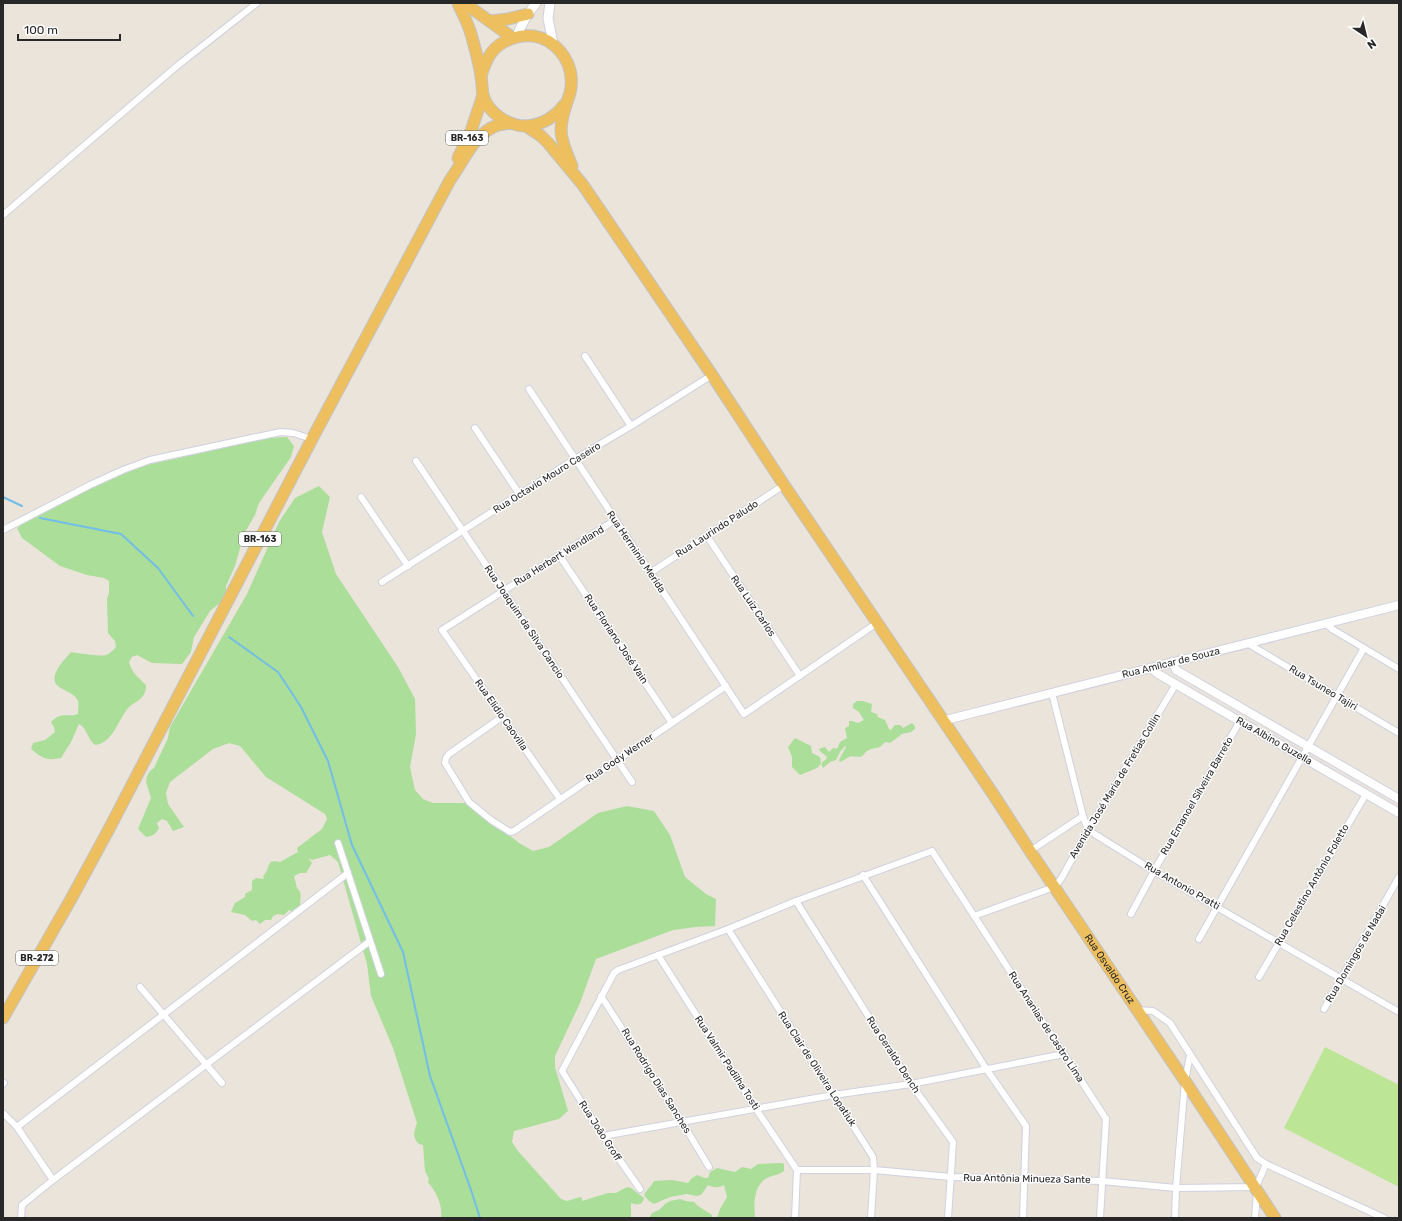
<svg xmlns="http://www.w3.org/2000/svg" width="1402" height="1221" font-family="Rubik,sans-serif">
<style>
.green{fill:#abde99}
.pitch{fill:#bce595}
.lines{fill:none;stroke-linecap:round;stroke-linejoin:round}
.stream{stroke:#72bee7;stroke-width:2}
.minor-casing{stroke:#d0d1e0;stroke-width:8}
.tertiary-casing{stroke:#d0d1e0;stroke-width:10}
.secondary-casing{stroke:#d0d1e0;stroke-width:11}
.trunk-casing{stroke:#c3c3c3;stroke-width:13}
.minor{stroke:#fff;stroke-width:6}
.tertiary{stroke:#fff;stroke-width:8}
.secondary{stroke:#fff;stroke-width:9}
.trunk{stroke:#eebf5e;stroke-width:11}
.labels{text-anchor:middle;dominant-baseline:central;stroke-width:3;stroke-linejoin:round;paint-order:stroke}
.shield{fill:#fff;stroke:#686868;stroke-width:1}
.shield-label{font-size:9px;font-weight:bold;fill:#282828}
.street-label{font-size:10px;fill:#282828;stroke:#fff}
</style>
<rect width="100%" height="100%" fill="#eae4da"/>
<g class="green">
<path d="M287,437l7,9 -3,11 -32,46 -4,12 -11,19 -9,32 -9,20v12l-16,13 -16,26 -3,15 -9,12 -30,-1 -15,-8 -5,2 -3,5c2,10 10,16 17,23 0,17 -13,15 -20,26 -9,12 -14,32 -31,34 -8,-6 -7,-16 -16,-21l-8,18 -10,16c-15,3 -19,0 -30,-9l2,-6 12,-3 10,-8 -1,-5 -3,-5c11,-11 16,-4 27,-8 0,-4 1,-9 0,-13 -4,-9 -13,-9 -20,-15 -11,-9 7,-27 13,-34 6,1 32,5 35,3 4,-1 7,-5 10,-8l-1,-6 -7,-8 -1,-34 2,-6v-12l-5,-3 -17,-3 -27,-9 -38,-28 -5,-10 8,-6 75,-40 42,-16 59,-13 40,-11 24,-4z"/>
<path d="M319,486l11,11 -8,35 14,42 62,93 17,32 1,35 -6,33 5,23 8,9 10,4h35l51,40 14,8 16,-4 49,-34 29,-7 27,5 16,24 15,42 21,17 10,5 -1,27 -19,1 -23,3 -77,29 -16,44 -25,53v11l13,44 -9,8 -45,12 -2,11 6,9 43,48 6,2 13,-4 2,1v3l26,-8h8l9,-5 3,-1 3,1 13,10c-2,8 -7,7 -13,5v15h-190c2,-13 -5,-26 -13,-36l1,-3 -4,-8 -2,-26 -4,-1c-7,-6 -5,-13 -2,-21l-24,-75 -22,-52 -4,-32 -29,-102 -8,-7 -18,5 -4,-2 4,5 -6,10h-6l-6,3 3,12c6,5 3,10 3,17l-7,7 -4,-2 -5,5 -6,-1 -5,2 -2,4h-6l-5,4 -4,-4 -4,1 -7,-6 -14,-3 4,-9 10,-6v-3l7,-4v-9l4,-3 8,1 -1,-3c8,-7 2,-18 17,-14l18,-10 -1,-4 25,-19 5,-10 -2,-5 -59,-37 -26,-31 -11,-3 -16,6 -43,33 -4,11 2,11 16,23 -11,4 -6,-10 -5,-2 -5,4 2,5c-3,6 -6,8 -13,9l-8,-8 13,-31 -5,-16 1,-6 3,-5 4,-3 14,-30 2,-11 77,-133 32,-72 16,-24z"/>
<path d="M857,701h6l9,3 -1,8 6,2 1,3 7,3 4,9 2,1 4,-5h5l3,3 9,-5 3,3v3l-4,3 -9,2 -12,9 -5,-1c-6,7 -7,5 -14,7 -12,5 -3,10 -20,7l-11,6 -1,-2 7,-13 -1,-1 -5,6 -4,8 -6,2 -7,6 -1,-2c-1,-6 4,-4 5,-9l-7,-6 -1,-2 6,-2 4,5 4,-4 4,1 3,-7 7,-4 -2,-10 4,-2v-5h3l6,2 6,-3 -5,-8 -6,-4v-4z"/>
<path d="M795,738l16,8 1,7 8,4 1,7 -4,4 -17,7 -8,-8v-10l-4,-10z"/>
<path d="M781,1163l3,1v7c-5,4 -11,4 -17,7 -14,8 -13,26 -12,40h-38l3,-9 7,-12 -3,-12c-6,3 -9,3 -16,0l-7,10 -5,1 -9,-2 -17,3 -16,7 -5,-3 -5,-6c3,-6 7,-8 10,-14l18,-1 16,3 3,-4 6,-4 8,3h3l2,-6 7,-4 18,4 7,-5 9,2 7,-5z"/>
<path d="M680,1199l6,2 8,1 4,4 14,9v3h-63l3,-5 7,-3 6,-6 5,-3z"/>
</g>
<path class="pitch" d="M1325,1047l74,38v102l-115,-59z"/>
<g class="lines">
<g class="stream">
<path d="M3,497l19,9"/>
<path d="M40,518l81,16 37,34 35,48"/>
<path d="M229,637l49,35 23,35 27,54 24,84 51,107 27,124 41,114 9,28"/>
</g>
<g class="minor-casing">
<g id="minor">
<path d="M3,215l174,-149 80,-63"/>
<path d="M585,356l46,70"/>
<path d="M529,389l215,325 133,-91"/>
<path d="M475,428l45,67"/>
<path d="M416,461l216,321"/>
<path d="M361,497l47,69"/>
<path d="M3,530l87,-45 33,-15 27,-10 102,-22 29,-6 12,1 19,6"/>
<path d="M707,536l93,140"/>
<path d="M559,555l113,168"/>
<path d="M650,573l134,-88"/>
<path d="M382,582l193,-123 56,-33 81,-51"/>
<path d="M1325,623l7,6 67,40"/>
<path d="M1247,643l152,90"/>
<path d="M1052,693l31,123 5,14 66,41 245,141"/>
<path d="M502,717l-53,37 -3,4 -1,5 24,39 22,18 19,12 4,-1 212,-145"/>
<path d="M560,799l-118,-169 173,-110"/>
<path d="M338,843l43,131"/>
<path d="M1030,851l53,-35"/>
<path d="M863,875l124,195 39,56 -3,92"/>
<path d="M796,901l115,183 42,58 -5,76"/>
<path d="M1131,914l23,-43 86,-150"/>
<path d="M974,916l80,-29 7,-8 27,-49 88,-146"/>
<path d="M728,929l145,228 1,13 -3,48"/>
<path d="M1199,939l165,-291"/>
<path d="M658,955l98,154 41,61"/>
<path d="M1259,977l107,-183"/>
<path d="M140,987l82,96"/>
<path d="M601,996l81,126 27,45"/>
<path d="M1324,1009l75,-132"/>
<path d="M1137,1010l16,1 17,12 87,135 9,6 118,54"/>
<path d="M3,1084l1,-1"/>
<path d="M3,1113l14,14 36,53"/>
<path d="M17,1127l331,-254"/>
<path d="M603,1136l230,-41 78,-11 153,-30"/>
<path d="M797,1170h77l77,7 151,4 74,7 80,-1 10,-23"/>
<path d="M640,1189l-37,-53 -41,-65 52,-98 4,-3 110,-41 68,-28 136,-50 174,268 -6,99"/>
<path d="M21,1218l1,-13 31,-25 317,-239"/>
<path d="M795,1218l2,-48"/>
<path d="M1175,1218l1,-30 9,-107 5,-26"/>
<path d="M1255,1218l2,-25"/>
</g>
</g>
<g class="tertiary-casing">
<g id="tertiary">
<path d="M1172,662l4,8 223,129"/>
<path d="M1151,668l7,6 241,139"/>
<path d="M942,721l457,-116"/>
</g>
</g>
<g class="secondary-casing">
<g id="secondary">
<path d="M550,3l-2,15 5,26"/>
<path d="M517,37c4,-14 11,-23 19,-34"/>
</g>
</g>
<g class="trunk-casing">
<g id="trunk">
<path d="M458,3c4,10 10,20 13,31 4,14 8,28 10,42 1,6 1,13 2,19 5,18 26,32 45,31 15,-2 27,-9 36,-21"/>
<path d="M467,3l7,7 39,28"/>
<path d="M491,21l17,-2 20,-5"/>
<path d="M481,76c4,-13 9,-27 23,-34 14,-7 29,-9 44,-1 18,11 27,31 22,52 -4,13 -9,24 -9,38 1,13 6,23 11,35"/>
<path id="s1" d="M526,126l15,10 8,8 34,41 129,190 72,110 209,309 37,57 155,230 90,137"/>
<path d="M458,158l13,-27 12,-36"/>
<path d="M3,1018l68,-119 38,-70 203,-390 138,-259c14,-19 24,-47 48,-55 4,-1 9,-1 13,-2"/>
</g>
</g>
<use href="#minor" class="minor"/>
<use href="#tertiary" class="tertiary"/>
<use href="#secondary" class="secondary"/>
<use href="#trunk" class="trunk"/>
</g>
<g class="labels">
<g class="shield">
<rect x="446" y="131" width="42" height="14" rx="3"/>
<rect x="239" y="532" width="42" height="14" rx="3"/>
<rect x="16" y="951" width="42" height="14" rx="3"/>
</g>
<g class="shield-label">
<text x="467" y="138">BR-163</text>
<text x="260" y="539">BR-163</text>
<text x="37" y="958">BR-272</text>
</g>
<g class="street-label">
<text transform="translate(547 478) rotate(-32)">Rua Octavio Mouro Caseiro</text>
<text transform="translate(717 529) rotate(-33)">Rua Laurindo Paludo</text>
<text transform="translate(636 552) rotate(56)">Rua Herminio Merida</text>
<text transform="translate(559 556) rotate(-32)">Rua Herbert Wendland</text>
<text transform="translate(753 606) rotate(56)">Rua Luiz Carlos</text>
<text transform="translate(524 622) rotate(56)">Rua Joaquim da Silva Cancio</text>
<text transform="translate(616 639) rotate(56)">Rua Floriano José Vain</text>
<text transform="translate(1171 663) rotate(-14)">Rua Amílcar de Souza</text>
<text transform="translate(1323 688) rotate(31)">Rua Tsuneo Tajiri</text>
<text transform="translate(501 715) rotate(55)">Rua Elidio Caovilla</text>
<text transform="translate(1274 741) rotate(30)">Rua Albino Guzella</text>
<text transform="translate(620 758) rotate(-34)">Rua Gody Werner</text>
<text transform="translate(1115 786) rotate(-59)">Avenida José Maria de Fretias Collin</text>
<text transform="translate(1197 796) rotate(-60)">Rua Emanoel Silveira Barreto</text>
<text transform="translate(1312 885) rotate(-60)">Rua Celestino Antônio Foletto</text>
<text transform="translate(1182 886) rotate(30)">Rua Antonio Pratti</text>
<text transform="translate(1356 954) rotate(-60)">Rua Domingos de Nadai</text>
<text stroke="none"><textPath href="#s1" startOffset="1027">Rua Osvaldo Cruz</textPath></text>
<text transform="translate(1046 1027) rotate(57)">Rua Ananias de Castro Lima</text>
<text transform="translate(893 1055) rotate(57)">Rua Geraldo Dench</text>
<text transform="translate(727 1063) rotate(57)">Rua Valmir Padilha Tosti</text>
<text transform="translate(817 1069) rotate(57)">Rua Clair de Oliveira Lopatiuk</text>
<text transform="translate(656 1081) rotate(58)">Rua Rodrigo Dias Sanches</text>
<text transform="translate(600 1131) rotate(57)">Rua João Groff</text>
<text transform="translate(1027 1179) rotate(1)">Rua Antônia Minueza Sante</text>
</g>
</g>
<rect width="1402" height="1221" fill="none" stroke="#282828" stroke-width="8"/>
<g transform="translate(1366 36) rotate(145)" stroke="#ffffff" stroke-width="3" paint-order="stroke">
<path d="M0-3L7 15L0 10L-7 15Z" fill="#282828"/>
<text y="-6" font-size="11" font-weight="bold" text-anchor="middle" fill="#282828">N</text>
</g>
<path d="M18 34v6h102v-6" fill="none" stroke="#282828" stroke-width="2"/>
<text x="24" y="34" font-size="12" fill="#282828" stroke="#ffffff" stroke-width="3" paint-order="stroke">100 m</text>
</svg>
